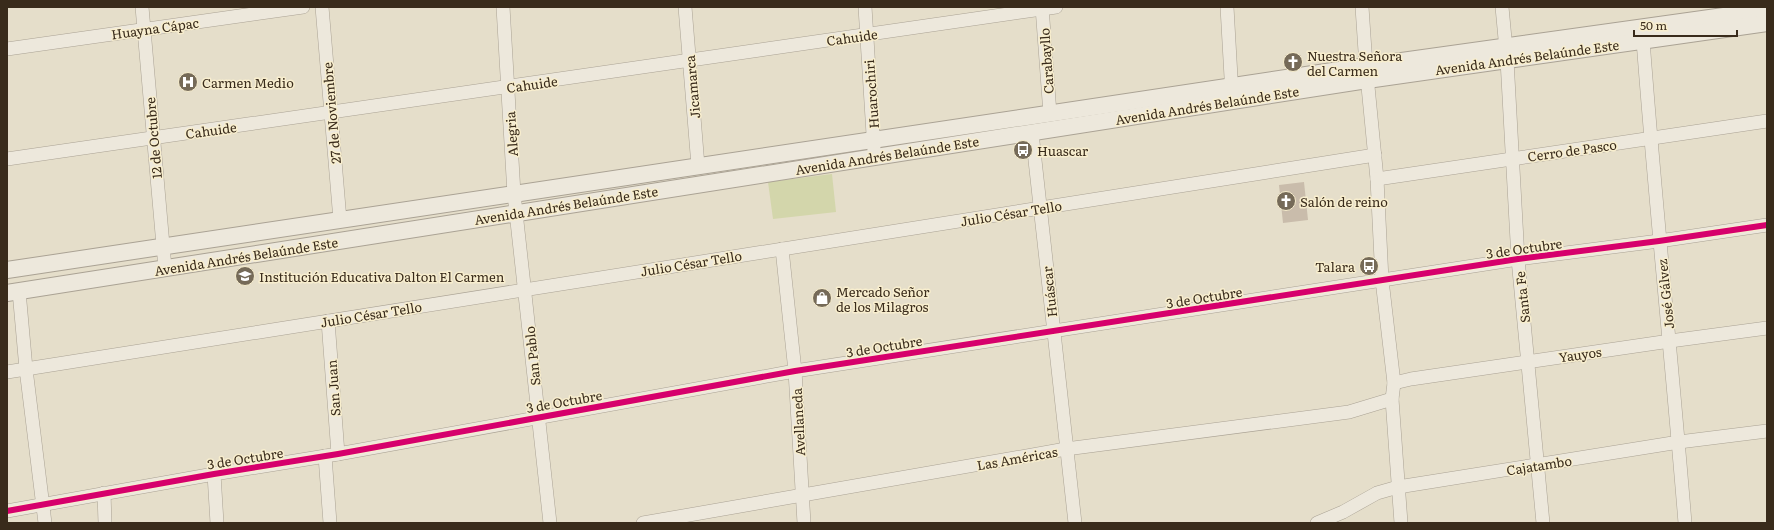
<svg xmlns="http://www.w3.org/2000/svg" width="1774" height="530" font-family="Literata,serif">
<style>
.green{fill:#d3d6ab}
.building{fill:#c9bcab}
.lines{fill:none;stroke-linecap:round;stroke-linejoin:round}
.minor-casing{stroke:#aaa294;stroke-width:14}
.tertiary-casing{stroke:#aaa294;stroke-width:18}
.minor{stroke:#ede8dc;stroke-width:13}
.tertiary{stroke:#ede8dc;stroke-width:16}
.cycleway-casing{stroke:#f8eece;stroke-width:8}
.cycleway{stroke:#d6006c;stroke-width:6}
.labels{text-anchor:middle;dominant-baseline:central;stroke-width:3;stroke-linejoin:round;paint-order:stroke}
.street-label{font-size:13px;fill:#392b1b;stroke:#f8eece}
.poi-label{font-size:13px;fill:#392b1b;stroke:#f8eece;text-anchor:start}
</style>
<rect width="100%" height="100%" fill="#e5deca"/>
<path class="green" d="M832,174l4,38 -63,7 -5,-37z"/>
<path class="building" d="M1304,182l4,38 -25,3 -4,-38z"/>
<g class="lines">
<g class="minor-casing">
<g id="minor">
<path d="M142,7l23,261"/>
<path d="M322,7l18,213"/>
<path d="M503,7l11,187 36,329"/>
<path d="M685,7l13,159"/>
<path d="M865,7l9,143"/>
<path d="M1042,7l8,107"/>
<path d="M1227,7l5,88"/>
<path d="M1362,7l4,59 11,113 5,101 12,103 -2,16 9,124"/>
<path d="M1502,7l5,53 11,199 25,264"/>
<path d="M1643,40c12,161 29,322 42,483"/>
<path d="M7,49l296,-42"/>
<path d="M1032,133l43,390"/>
<path d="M7,159l1049,-152"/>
<path d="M1377,179l390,-58"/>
<path d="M782,249l13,122 9,152"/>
<path d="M19,291l7,78 19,154"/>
<path d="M328,321l10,133"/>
<path d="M7,372l1368,-217"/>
<path d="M1394,383l17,-4 259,-38 97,-13"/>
<path d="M325,456l5,67"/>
<path d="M214,474l3,49"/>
<path d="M104,493l1,30"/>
<path d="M7,511l207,-37 124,-20 457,-83 723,-112 141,-18 108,-16"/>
<path d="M643,523l423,-74 283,-37 43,-13"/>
<path d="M1317,523l26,-11 34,-19 21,-6 281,-45 88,-11"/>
</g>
</g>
<g class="tertiary-casing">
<g id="tertiary">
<path d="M7,270l1359,-204 401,-56"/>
<path d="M7,293l1360,-213 400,-57"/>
</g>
</g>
<use href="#minor" class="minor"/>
<use href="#tertiary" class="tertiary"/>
<g class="cycleway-casing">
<path id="cycleway" d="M7,511l207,-37 124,-20 457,-83 723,-112 141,-18 108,-16"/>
</g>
<use href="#cycleway" class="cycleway"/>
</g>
<defs>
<g id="church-disc" transform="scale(1)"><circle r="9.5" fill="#756a58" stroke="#f8eece"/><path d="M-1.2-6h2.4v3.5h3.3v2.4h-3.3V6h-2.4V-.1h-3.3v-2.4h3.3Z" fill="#fff"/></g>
<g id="hospital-disc" transform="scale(1)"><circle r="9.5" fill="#756a58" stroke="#f8eece"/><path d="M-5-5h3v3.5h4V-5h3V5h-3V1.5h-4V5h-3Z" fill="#fff"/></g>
<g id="bus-disc" transform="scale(1)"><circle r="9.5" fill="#756a58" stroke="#f8eece"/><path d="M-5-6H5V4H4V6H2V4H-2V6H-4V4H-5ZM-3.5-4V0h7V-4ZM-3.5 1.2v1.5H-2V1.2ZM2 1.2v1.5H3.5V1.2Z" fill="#fff"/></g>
<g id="school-disc" transform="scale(1)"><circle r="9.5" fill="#756a58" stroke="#f8eece"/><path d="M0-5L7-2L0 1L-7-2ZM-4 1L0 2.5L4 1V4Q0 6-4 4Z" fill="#fff"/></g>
<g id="shop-disc" transform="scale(1)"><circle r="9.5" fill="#756a58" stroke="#f8eece"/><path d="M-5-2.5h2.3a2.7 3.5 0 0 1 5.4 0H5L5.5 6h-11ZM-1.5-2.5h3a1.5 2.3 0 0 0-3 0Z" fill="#fff"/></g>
</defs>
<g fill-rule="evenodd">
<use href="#church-disc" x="1293" y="62"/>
<use href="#hospital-disc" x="188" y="82"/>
<use href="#bus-disc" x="1023" y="150"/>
<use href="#church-disc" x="1286" y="201"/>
<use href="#bus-disc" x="1369" y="266"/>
<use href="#school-disc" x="245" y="276"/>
<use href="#shop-disc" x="822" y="298"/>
</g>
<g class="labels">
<g class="street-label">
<text transform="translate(155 28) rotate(-8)">Huayna Cápac</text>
<text transform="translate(852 37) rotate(-8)">Cahuide</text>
<text transform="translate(1527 57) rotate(-8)">Avenida Andrés Belaúnde Este</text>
<text transform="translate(1046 61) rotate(-94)">Carabayllo</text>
<text transform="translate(532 84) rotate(-8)">Cahuide</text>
<text transform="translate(692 87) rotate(-95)">Jicamarca</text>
<text transform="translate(871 94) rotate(-94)">Huarochiri</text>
<text transform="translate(1207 105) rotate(-9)">Avenida Andrés Belaúnde Este</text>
<text transform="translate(331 113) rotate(-95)">27 de Noviembre</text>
<text transform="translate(211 130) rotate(-8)">Cahuide</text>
<text transform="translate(511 134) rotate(-94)">Alegria</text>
<text transform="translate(153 138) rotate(-95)">12 de Octubre</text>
<text transform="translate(1572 150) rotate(-8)">Cerro de Pasco</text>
<text transform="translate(887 155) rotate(-9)">Avenida Andrés Belaúnde Este</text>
<text transform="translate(566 205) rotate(-9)">Avenida Andrés Belaúnde Este</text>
<text transform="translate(1011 213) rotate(-9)">Julio César Tello</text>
<text transform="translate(1524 248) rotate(-8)">3 de Octubre</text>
<text transform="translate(246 256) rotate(-9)">Avenida Andrés Belaúnde Este</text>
<text transform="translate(691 263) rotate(-9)">Julio César Tello</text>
<text transform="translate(1049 292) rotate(-96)">Huáscar</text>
<text transform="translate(1665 294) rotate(-96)">José Gálvez</text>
<text transform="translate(1204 297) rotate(-9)">3 de Octubre</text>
<text transform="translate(1522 297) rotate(-96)">Santa Fe</text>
<text transform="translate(371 314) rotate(-9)">Julio César Tello</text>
<text transform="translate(884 346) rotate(-9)">3 de Octubre</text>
<text transform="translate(1580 354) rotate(-8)">Yauyos</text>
<text transform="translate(532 356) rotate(-96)">San Pablo</text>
<text transform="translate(333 388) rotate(-94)">San Juan</text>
<text transform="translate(564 401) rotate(-10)">3 de Octubre</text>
<text transform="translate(798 422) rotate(-93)">Avellaneda</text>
<text transform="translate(245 458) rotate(-9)">3 de Octubre</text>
<text transform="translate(1017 458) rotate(-10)">Las Américas</text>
<text transform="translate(1539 465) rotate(-9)">Cajatambo</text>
</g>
<g class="poi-label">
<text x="1307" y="55">Nuestra Señora<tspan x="1307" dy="15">del Carmen</tspan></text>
<text x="202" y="82">Carmen Medio</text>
<text x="1037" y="150">Huascar</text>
<text x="1300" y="201">Salón de reino</text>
<text x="1355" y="266" text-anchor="end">Talara</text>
<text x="259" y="276">Institución Educativa Dalton El Carmen</text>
<text x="836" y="291">Mercado Señor<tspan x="836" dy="15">de los Milagros</tspan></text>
</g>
</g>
<rect width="1774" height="530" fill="none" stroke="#392b1b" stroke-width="16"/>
<path d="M1634 30v6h103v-6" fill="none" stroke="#392b1b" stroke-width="2"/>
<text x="1640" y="30" font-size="12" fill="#392b1b" stroke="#f8eece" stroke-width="3" paint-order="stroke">50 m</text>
</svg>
